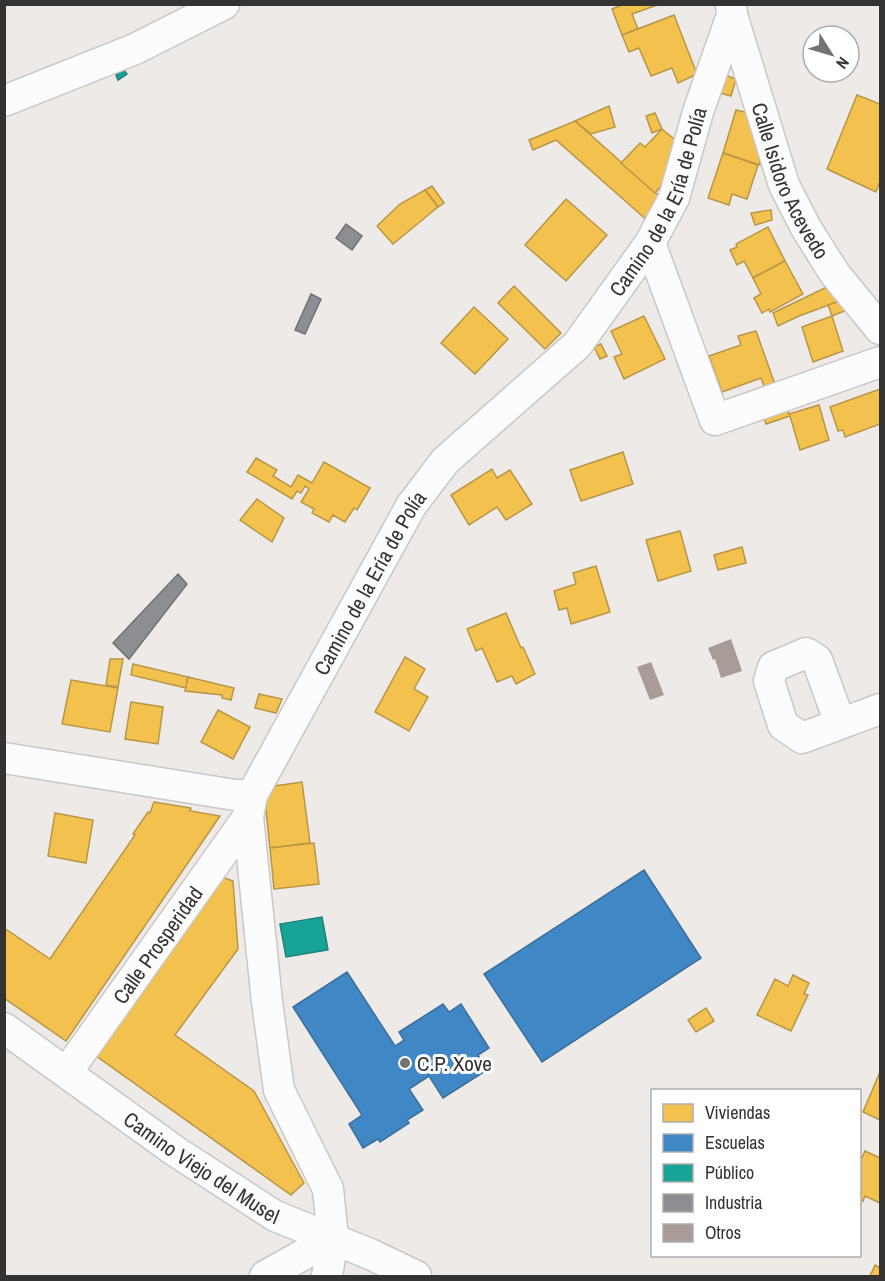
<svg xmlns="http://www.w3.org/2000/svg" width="885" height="1281" font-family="'Archivo Narrow',sans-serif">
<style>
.homes{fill:#f2c14e;stroke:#b99646;stroke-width:1.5}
.schools{fill:#3f88c5;stroke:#3c6e99;stroke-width:1.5}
.public{fill:#17a398;stroke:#208179;stroke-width:1.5}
.industry{fill:#8d8d92;stroke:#737275;stroke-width:1.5}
.building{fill:#a99c98}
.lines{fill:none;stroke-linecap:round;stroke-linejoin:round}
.minor-casing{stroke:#cac8c6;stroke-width:33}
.minor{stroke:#fcfcfc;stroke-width:30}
.poi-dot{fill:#757372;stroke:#fff;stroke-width:2}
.labels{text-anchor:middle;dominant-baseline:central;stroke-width:6;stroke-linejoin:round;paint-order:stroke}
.street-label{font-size:21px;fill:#353332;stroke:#fff}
.poi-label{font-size:21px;fill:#353332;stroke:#fff;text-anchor:start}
</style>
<rect width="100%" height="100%" fill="#edeae8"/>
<g class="homes">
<path d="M624,4h36l-28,10 6,15 -16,6 -10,-26z"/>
<path d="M674,15l23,59 -19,9 -6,-15 -21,8 -12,-28 -10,4 -7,-17z"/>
<path d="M725,75l11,4 -5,17 -11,-3z"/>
<path d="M857,95l23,9v77l-4,11 -49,-23z"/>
<path d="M609,106l6,21 -24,7 -16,-13z"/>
<path d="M736,110l13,3 9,31 2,21 -37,-12z"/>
<path d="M655,113l7,16 -10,4 -6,-17z"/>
<path d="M575,121l90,80 -16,21 -93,-82 -23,10 -4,-10z"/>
<path d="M662,129l23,19 -12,25 -18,20 -34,-30 19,-20 5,4z"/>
<path d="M723,153l35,12 -11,34 -15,-5 -3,11 -21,-7z"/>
<path d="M432,186l12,17 -6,4 -13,-17z"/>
<path d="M425,190l13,17 -45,37 -16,-18 23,-22z"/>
<path d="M566,199l41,36 -41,46 -41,-36z"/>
<path d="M771,210l1,10 -17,5 -4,-12z"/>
<path d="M768,227l17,34 -32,17 -9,-17 -7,4 -7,-15 7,-3 -1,-3z"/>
<path d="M785,261l18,33 -33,18 -1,-3 -7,4 -8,-15 7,-4 -8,-16z"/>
<path d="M514,286l47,47 -16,16 -47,-46z"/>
<path d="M829,286l11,15 -41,15 -21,10 -5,-13z"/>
<path d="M840,301l7,9 -15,6 -4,-11z"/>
<path d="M474,307l34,32 -33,35 -34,-31z"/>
<path d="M644,316l21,43 -41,20 -10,-22 8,-3 -11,-23z"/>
<path d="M832,316l11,35 -30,11 -11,-35z"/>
<path d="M756,331l21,59 -10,4 -6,-16 -39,14 -13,-36 32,-11 -3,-9z"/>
<path d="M601,344l6,12 -7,3 -6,-12z"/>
<path d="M880,389v35l-35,13 -2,-7 -5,1 -8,-24z"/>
<path d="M785,401l4,13 30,-9 10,35 -29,10 -10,-34 -24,8 -5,-15z"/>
<path d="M623,452l10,32 -52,17 -11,-31z"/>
<path d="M256,458l21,12 -4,6 18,11 7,-12 14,8 12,-21 46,26 -13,22 -3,-2 -9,14 -12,-7 -4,7 -17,-9 2,-4 -13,-7 8,-13 -4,-3 -4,7 -4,-2 -5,8 -45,-27z"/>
<path d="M492,469l5,9 13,-8 22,34 -26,16 -9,-13 -28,18 -18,-30z"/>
<path d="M257,499l27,19 -12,24 -32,-22z"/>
<path d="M680,531l11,40 -33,10 -12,-41z"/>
<path d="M742,547l4,16 -28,7 -4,-15z"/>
<path d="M596,566l14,46 -39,12 -4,-16 -8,2 -5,-19 22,-7 -3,-11z"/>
<path d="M506,613l15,35 2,-1 12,27 -19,10 -4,-8 -15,6 -15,-34 -6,3 -9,-22z"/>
<path d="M405,657l20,12 -11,20 14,8 -19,34 -34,-19z"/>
<path d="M110,659h13l-5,28 -12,-2z"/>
<path d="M133,664l55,13 -2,11 -55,-13z"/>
<path d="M188,677l46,11 -3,12 -9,-2v-3l-37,-4z"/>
<path d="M71,680l47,8 -8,44 -48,-8z"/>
<path d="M259,694l23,5 -6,14 -21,-5z"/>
<path d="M131,702l32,5 -5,37 -33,-5z"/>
<path d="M218,710l32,17 -17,32 -32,-17z"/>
<path d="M302,782l8,61 -40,5 -5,-47 9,-15z"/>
<path d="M154,802l37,6 -1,3 30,5 -154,225 -62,-43v-70l46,31 85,-124 -2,-1 15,-22 2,1z"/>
<path d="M55,813l38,7 -7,43 -38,-7z"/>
<path d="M314,843l5,41 -45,5 -4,-41z"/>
<path d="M219,876l14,5 5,68 -63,86 79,56 50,92 -13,12 -199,-142z"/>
<path d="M793,975l16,8 -5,11 4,1 -17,36 -34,-16 18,-36 13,7z"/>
<path d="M706,1008l8,13 -18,11 -8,-12z"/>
<path d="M880,1072v48l-17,-8z"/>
<path d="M865,1151l15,7v45l-15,-7 -2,5 -3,-2v-37z"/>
<path d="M875,1265l5,3v8h-10z"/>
</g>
<g class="schools">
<path d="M644,870l57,88 -159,104 -58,-88z"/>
<path d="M347,972l48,74 9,-6 -5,-8 44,-28 6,8 12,-8 28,44 -11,7 9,15 -44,28 -14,-22 -20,13 14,21 -16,10 2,3 -29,19 -2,-3 -15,9 -14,-24 13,-9 -69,-108z"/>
</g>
<g class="public">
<path d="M123,69l4,5 -9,6 -2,-5z"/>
<path d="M322,917l6,33 -42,7 -6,-33z"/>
</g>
<g class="industry">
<path d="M346,224l16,12 -10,14 -16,-12z"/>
<path d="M311,294l10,5 -16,35 -10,-4z"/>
<path d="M178,574l9,10 -58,75 -16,-16z"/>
</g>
<g class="building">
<path d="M731,639l11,32 -21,7 -6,-19 -2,1 -5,-12z"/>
<path d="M651,662l13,33 -14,5 -13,-33z"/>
</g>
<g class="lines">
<g class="minor-casing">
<g id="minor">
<path id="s1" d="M732,15l52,170 22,43 29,46 45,55"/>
<path d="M4,101l131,-52 89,-45"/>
<path d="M650,243l65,177 165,-58"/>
<path d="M840,723l-23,-63 -11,-7 -33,14 -4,14 14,44 19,13 78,-29"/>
<path d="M4,758l231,37h17"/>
<path id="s2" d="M4,1028l171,123 100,65 95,38 46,22"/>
<path id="s3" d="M67,1072l181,-255"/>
<path d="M265,1276l68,-38"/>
<path id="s4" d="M327,1276l6,-38 -5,-49 -49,-99 -12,-88 -19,-185 4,-22 159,-289 34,-45 132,-116 73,-102 24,-45 24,-86 34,-97 -1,-11"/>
</g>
</g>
<use href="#minor" class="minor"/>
</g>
<circle class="poi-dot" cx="405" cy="1063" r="6"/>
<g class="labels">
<g class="street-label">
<text stroke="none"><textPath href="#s1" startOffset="176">Calle Isidoro Acevedo</textPath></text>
<text stroke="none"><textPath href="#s4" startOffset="1224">Camino de la Ería de Polía</textPath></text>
<text stroke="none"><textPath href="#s4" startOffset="738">Camino de la Ería de Polía</textPath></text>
<text stroke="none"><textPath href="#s3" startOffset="156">Calle Prosperidad</textPath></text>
<text stroke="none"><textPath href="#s2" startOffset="242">Camino Viejo del Musel</textPath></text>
</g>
<g class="poi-label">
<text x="417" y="1063">C.P. Xove</text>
</g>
</g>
<rect width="885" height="1281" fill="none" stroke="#353332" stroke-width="12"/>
<rect x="651" y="1089" width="210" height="168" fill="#ffffff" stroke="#aeadad" stroke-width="1.5"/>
<rect x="663" y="1104" width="30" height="18" fill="#f2c14e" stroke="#aeadad" stroke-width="1.5"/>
<text x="705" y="1119" font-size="18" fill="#353332">Viviendas</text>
<rect x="663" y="1134" width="30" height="18" fill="#3f88c5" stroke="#aeadad" stroke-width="1.5"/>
<text x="705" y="1149" font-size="18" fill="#353332">Escuelas</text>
<rect x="663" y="1164" width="30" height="18" fill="#17a398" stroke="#aeadad" stroke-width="1.5"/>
<text x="705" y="1179" font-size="18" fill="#353332">Público</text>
<rect x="663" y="1194" width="30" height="18" fill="#8d8d92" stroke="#aeadad" stroke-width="1.5"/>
<text x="705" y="1209" font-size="18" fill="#353332">Industria</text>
<rect x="663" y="1224" width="30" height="18" fill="#a99c98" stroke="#aeadad" stroke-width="1.5"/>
<text x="705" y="1239" font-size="18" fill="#353332">Otros</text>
<g transform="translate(831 54) rotate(127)"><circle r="28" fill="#ffffff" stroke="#aeadad" stroke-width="1.5"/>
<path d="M0-4.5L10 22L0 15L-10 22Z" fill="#757372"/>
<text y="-9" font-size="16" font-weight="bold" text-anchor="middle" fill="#353332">N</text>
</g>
</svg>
